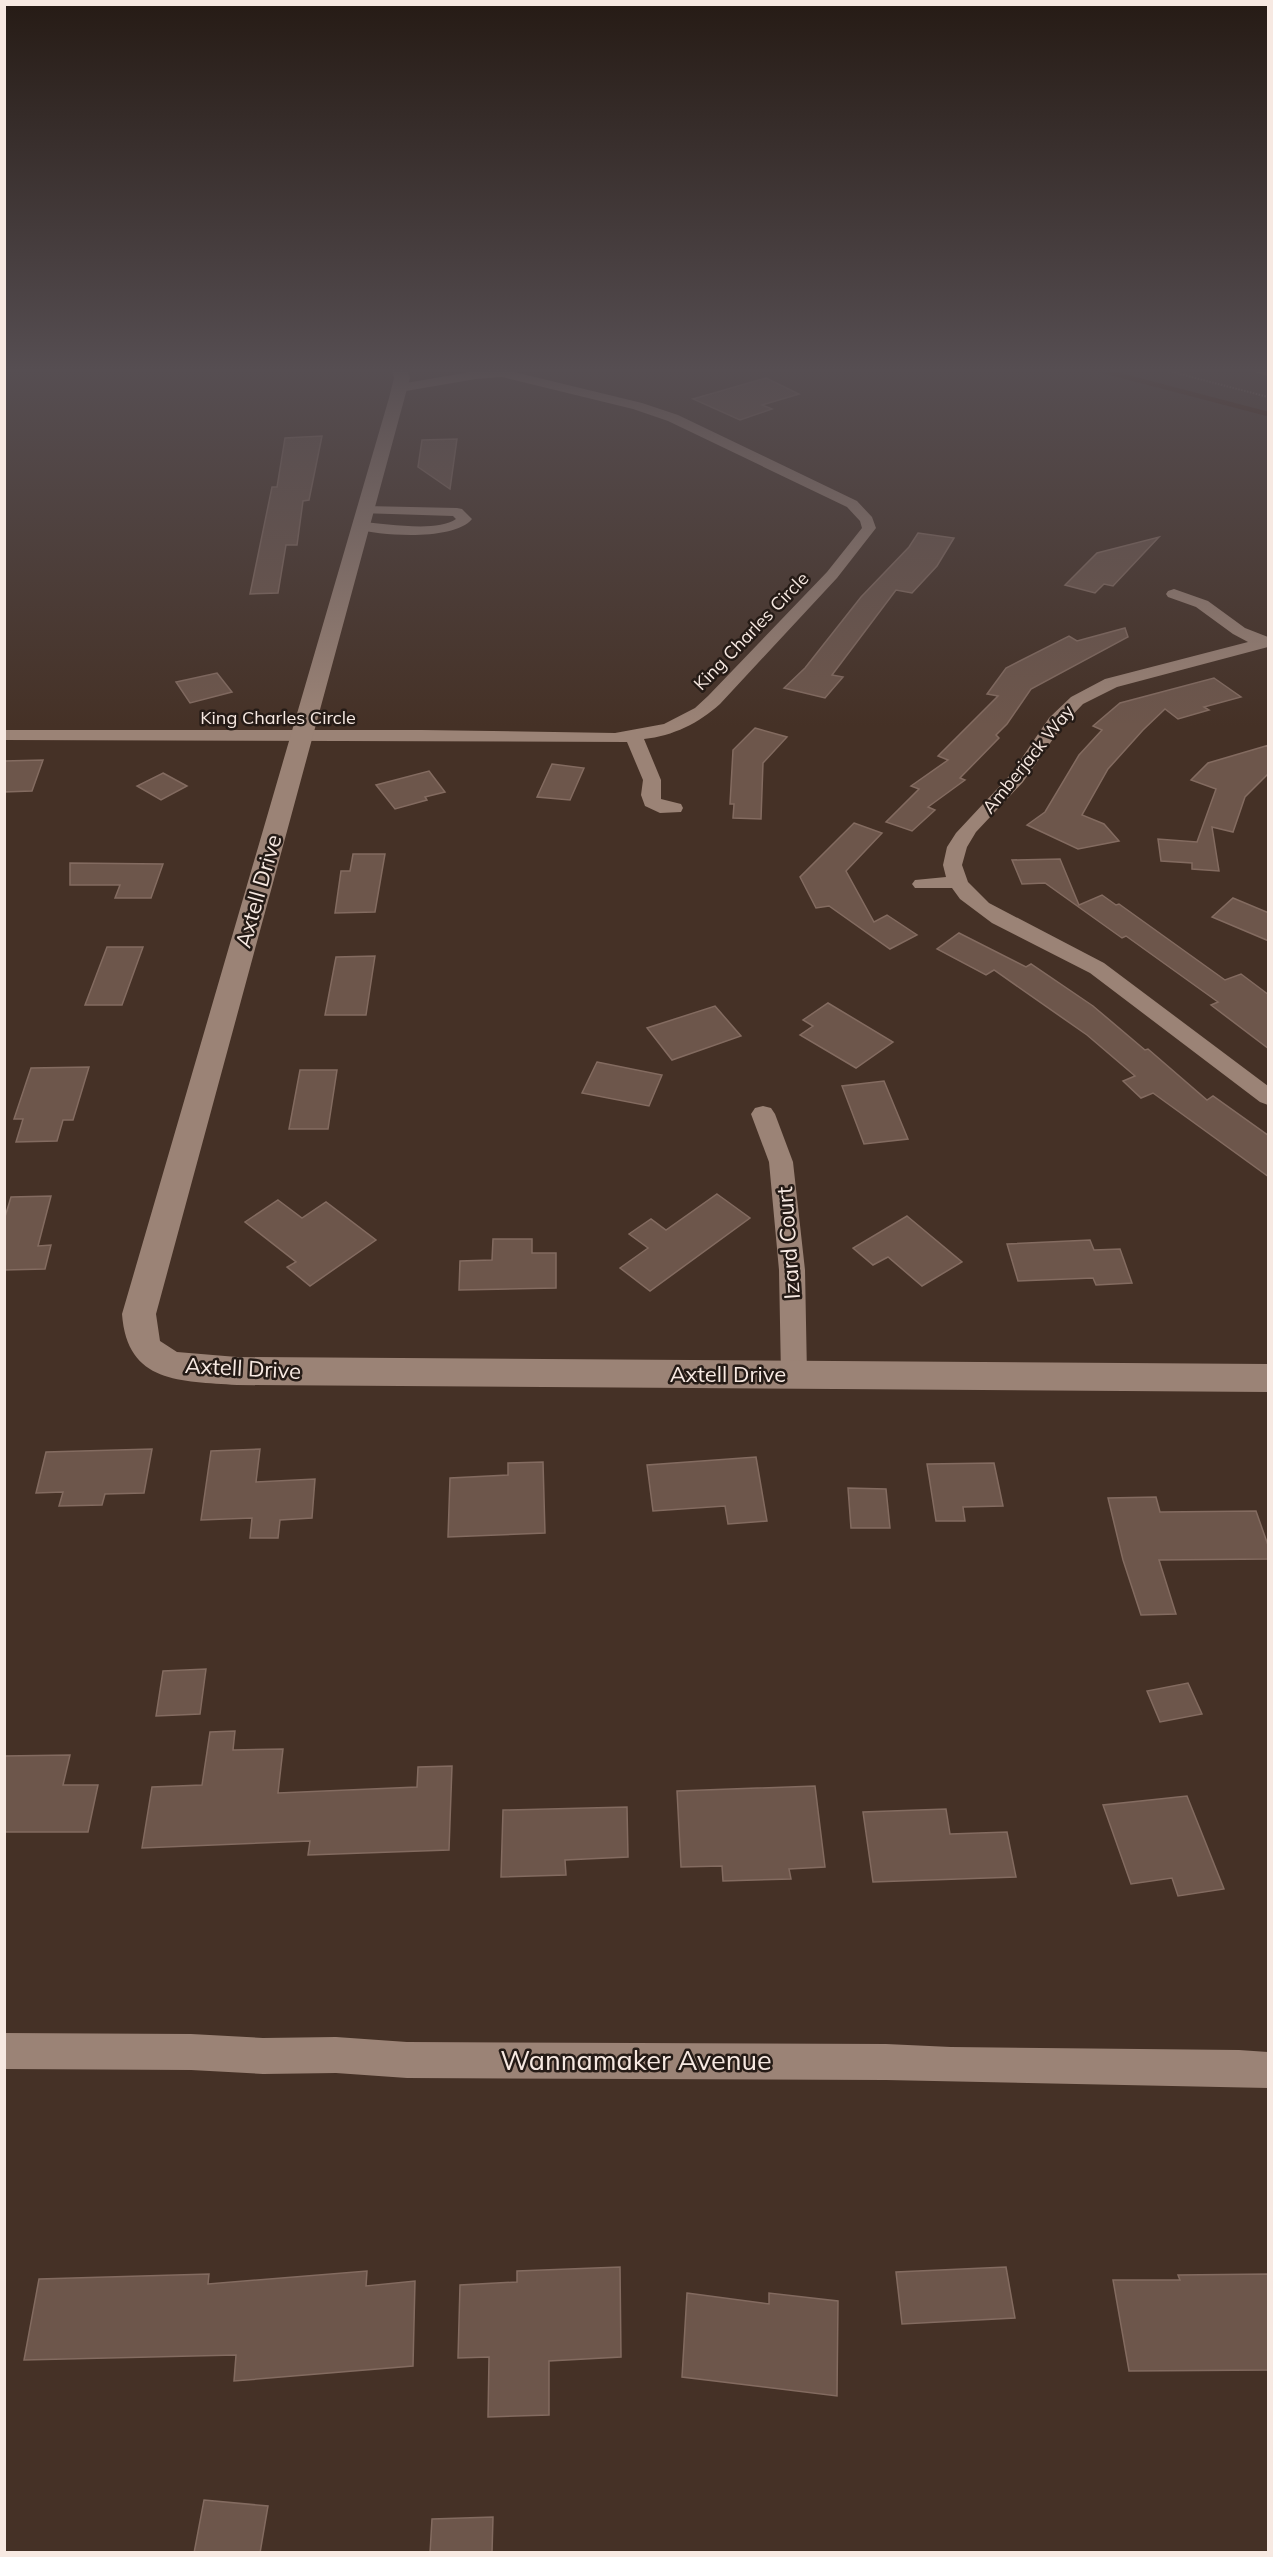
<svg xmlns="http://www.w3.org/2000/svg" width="1273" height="2557" font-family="Mulish,sans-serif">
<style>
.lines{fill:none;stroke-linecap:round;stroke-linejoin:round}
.stream{stroke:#3b1400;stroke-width:4.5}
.building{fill:#6d564b;stroke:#836b60;stroke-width:1.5}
.path{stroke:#837168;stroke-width:2;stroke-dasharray:1.5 1.5;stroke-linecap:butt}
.street{fill:#9b8376;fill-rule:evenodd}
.secondary{fill:#9b8376;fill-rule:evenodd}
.primary{fill:#ca7948;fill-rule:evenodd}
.labels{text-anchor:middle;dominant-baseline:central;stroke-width:5;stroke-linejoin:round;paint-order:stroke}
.far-street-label{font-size:18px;fill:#f7e9e2;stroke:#251b16}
.street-label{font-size:22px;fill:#f7e9e2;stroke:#251b16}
.near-street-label{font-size:27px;fill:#f7e9e2;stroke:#251b16}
</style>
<rect width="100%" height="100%" fill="#453126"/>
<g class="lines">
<path class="stream" d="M1092,368l176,46"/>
</g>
<g class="building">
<path d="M766,378l33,16 -37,11 10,4 -32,11 -47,-21z"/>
<path d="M322,436l-13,64 -6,1 -6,44h-11l-8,48 -28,1 22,-107h5l8,-49z"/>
<path d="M457,439l-7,50 -32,-22 4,-27z"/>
<path d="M918,533l36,5 -17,28 -25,27 -16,-3 -64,85 11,2 -18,21 -41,-10 21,-20 56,-71 48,-50z"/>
<path d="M1159,537l-46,49 -9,-2 -9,9 -30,-8 32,-32z"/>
<path d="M1125,628l3,9 -97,52 -24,35 -11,11 3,3 -39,40 5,2 -37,27 7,3 -23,21 -26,-9 33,-33 -8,-3 37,-26 -10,-4 60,-60 -11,-2 19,-26 63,-32 8,5z"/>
<path d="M217,673l15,19 -42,11 -14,-21z"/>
<path d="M1214,678l27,19 -37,10 5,3 -31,9 -13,-10 -22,21 -35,39 -26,46 22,9 15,17 -41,8 -51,-24 18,-13 34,-57 23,-25 -9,-4 27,-23z"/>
<path d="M755,728l32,9 -24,26 -2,56 -28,-1 1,-14h-4l3,-54z"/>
<path d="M1269,745v28l-24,24 -12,35 -21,-5 7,44 -27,-2v-6l-31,-2 -3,-22 39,3 19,-53 -25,-9 17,-17z"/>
<path d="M43,760l-11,31 -28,1v-31z"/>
<path d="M552,764l32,4 -14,32 -33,-3z"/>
<path d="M429,771l16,21 -20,5 2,3 -32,9 -19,-24z"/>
<path d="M163,773l24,13 -26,14 -24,-14z"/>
<path d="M854,823l28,10 -36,38 28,51 13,-7 30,20 -27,14 -61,-43 -13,2 -16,-31z"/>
<path d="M353,854h32l-10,58 -40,1 6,-42h9z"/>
<path d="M1060,859l19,46 23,-10 14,10 3,-1 106,76 16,-6 28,21v54l-58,-44 7,-3 -92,-66 -4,2 -77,-55 -23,1 -10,-24z"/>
<path d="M70,863l93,1 -12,34h-36l5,-13h-50z"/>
<path d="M1233,898l36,15v28l-57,-24z"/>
<path d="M959,933l67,34 5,-3 62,42 52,44 3,-1 59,51 6,-4 56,40v41l-116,-84 -12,5 -18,-17 12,-5 -48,-41 -93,-65 -8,5 -49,-26z"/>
<path d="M107,947h36l-21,58h-37z"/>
<path d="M375,956l-9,59h-41l11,-58z"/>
<path d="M828,1003l65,39 -37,26 -56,-33 13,-9 -10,-6z"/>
<path d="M715,1006l26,30 -69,24 -25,-32z"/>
<path d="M597,1062l65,13 -13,31 -67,-13z"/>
<path d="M89,1067l-16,53h-10l-6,21 -41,1 7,-23h-9l17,-51z"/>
<path d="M300,1070h37l-9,59h-39z"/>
<path d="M884,1081l24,58 -44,5 -22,-58z"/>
<path d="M717,1194l33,24 -100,73 -30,-23 28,-20 -19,-14 22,-15 15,11z"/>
<path d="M51,1196l-13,50 13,-1 -6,24 -41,1v-50l7,-23z"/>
<path d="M278,1200l24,18 24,-16 50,38 -66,46 -23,-19 9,-5 -51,-40z"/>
<path d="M907,1216l55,46 -40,24 -34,-29 -15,8 -20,-17z"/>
<path d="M493,1239h39v14h24v35l-97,2 1,-29 32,-1z"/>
<path d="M1090,1240l4,10 26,-1 12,34 -36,2 -3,-7 -75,3 -11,-37z"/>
<path d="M152,1449l-8,44 -39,1 -3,11 -43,1 4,-14 -27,1 10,-41z"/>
<path d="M260,1449l-4,33 59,-3 -3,39 -32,2 -2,18h-28l2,-20 -51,2 10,-69z"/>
<path d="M756,1457l11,64 -39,3 -3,-18 -72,5 -6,-46z"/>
<path d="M543,1462l2,71 -97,4 2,-59 58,-3v-12z"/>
<path d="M994,1463l9,43 -40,1 2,14h-29l-9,-57z"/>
<path d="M848,1488l38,1 4,39h-39z"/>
<path d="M1156,1497l4,15 96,-1 13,37v11l-110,1 17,54 -35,1 -18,-55 -15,-62z"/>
<path d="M206,1669l-6,45 -44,2 7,-45z"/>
<path d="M1188,1683l14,31 -42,8 -13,-31z"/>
<path d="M235,1731l-2,19 50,-1 -5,44 139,-6 1,-20 34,-1 -3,84 -141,5 2,-14 -168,7 10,-61 50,-2 8,-53z"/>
<path d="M70,1755l-7,30h35l-10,47h-84v-76z"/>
<path d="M815,1786l10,81 -36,2 2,10 -68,2 -1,-15 -41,1 -4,-76z"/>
<path d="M1187,1796l37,93 -46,7 -6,-18 -41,6 -28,-79z"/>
<path d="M627,1807l1,50 -63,3 1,15 -65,2 2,-67z"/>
<path d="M946,1809l4,25 57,-2 9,45 -143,5 -10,-70z"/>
<path d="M620,2267l1,90 -72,4v54l-61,2 1,-60 -31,1 2,-73 57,-3v-11z"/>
<path d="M1006,2267l9,51 -113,6 -6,-52z"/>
<path d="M367,2271l-1,15 49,-5 -2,85 -179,15 2,-26 -212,5 15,-81 170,-5 -1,10z"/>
<path d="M1269,2274v96l-140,1 -16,-91h67l-2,-5z"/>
<path d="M687,2293l82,11v-11l69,8 -1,95 -155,-19z"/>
<path d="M204,2500l64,6 -8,47h-66z"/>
<path d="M493,2517l-1,36h-62l2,-34z"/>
</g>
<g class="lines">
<path class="path" d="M1157,368l111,29"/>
<g class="street">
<path d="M502,369l140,34 36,12 179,86 15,16 4,11 -39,50 -117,126c-21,19 -47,32 -76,35l17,41v19l20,5 2,4 -2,4 -21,1 -15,-7 -4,-11 2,-15 -16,-38 -623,-2v-10h418l193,3 49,-9 31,-16 13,-12 119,-124 35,-44 -2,-7 -13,-14 -179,-86 -35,-12 -131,-32 -26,2 -76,13 -6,-4 6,-4 76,-13z"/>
<path d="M365,506l92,2 5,1 10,10c-18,22 -90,17 -116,10l-2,-3 2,-3 5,-1c24,1 75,11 95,-3l-3,-3 -93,-3 -2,-3 2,-3z"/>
<path d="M1174,589l34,12 37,27 23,9v10l-151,40 -34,17 -21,22 -39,56 -47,50 -9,15 -5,18 6,17 21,21 115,60 164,123v19l-8,-3 -170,-129 -98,-50 -32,-24 -8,-11h-37l-3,-4 3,-4 31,-3 -3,-12 4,-18 9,-14 55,-59 38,-56 22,-21 34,-18 143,-37 -15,-8 -37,-27 -28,-10 -2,-3 2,-3z"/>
<path d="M763,1106l8,2 4,6 18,48 12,108 2,105 -3,7 -10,4 -10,-4 -3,-7 -2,-105 -10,-108 -18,-48 4,-6z"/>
<path d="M4,2033l187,1 72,4 73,-1 71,5 479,2 65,3 288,3 29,2v36l-382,-8 -479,-2 -71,-5 -73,1 -72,-4 -187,-1z"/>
</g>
<path class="secondary" d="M391,368h16l3,10 -254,936 4,27 17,11 60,5 1031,7v28l-1031,-7c-56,-4 -110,-1 -115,-71l267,-916 5,-20z"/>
<path class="primary" d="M1250,368h18v8l-16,-5z"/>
</g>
<linearGradient id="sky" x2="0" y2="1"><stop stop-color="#261b15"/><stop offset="0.51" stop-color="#564e52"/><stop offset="1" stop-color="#564e52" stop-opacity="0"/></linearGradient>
<rect width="1273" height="726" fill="url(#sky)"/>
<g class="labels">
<g class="far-street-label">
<text transform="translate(751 631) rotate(-46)">King Charles Circle</text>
<text x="278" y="717">King Charles Circle</text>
<text transform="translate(1028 759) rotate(-51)">Amberjack Way</text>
</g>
<g class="street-label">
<text transform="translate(258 891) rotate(-74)">Axtell Drive</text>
<text transform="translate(788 1243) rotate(-94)">Izard Court</text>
<text transform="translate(243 1368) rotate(3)">Axtell Drive</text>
<text x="728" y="1374">Axtell Drive</text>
</g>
<g class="near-street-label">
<text x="636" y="2060">Wannamaker Avenue</text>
</g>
</g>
<rect width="1273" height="2557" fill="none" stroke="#f7e9e2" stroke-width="12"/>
</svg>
